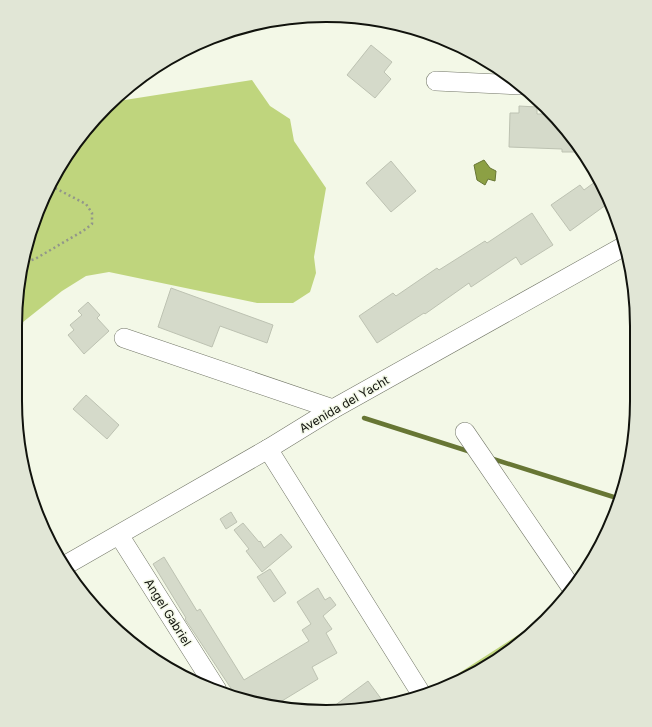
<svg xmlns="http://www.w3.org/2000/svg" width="652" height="727" font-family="Inter,sans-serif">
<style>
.green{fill:#bfd57d}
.water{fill:#8ca044;stroke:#677634}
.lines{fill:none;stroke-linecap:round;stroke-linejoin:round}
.stream{stroke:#677634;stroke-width:4.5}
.building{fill:#d5daca;stroke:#bdc2b2}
.minor-casing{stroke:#727667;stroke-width:20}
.path{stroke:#92968a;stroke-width:2.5;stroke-dasharray:2 3;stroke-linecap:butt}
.minor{stroke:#fff;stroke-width:19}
.labels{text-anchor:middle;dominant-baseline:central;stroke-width:3;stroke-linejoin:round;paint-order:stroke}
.street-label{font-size:12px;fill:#11130d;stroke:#f3f8e7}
.rim{fill:none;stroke:#11130d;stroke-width:2}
</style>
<rect width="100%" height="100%" fill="#f3f8e7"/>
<g class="green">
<path d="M252,80l18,26 20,13 4,22 32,47 -12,69 2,16 -6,19 -17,11h-36l-148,-31 -23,4 -24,15 -44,35 3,-60 36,-96 35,-49 20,-19z"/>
<path d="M546,617l-31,31 -52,32 -22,9 -2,-3z"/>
</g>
<path class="water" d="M484,160l6,8 6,3 -1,10 -7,-2 -3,6 -8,-5 -3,-15z"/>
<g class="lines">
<g class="stream">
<path d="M364,418l107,34"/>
<path d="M490,458l130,41"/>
</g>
</g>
<g class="building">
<path d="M371,45l21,17 -8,10 7,7 -16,19 -28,-23z"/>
<path d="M519,106l18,1v7h15l21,23 9,15h-20v-3l-53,-2 1,-34h9z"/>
<path d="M391,161l25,30 -25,21 -25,-29z"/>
<path d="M599,179l6,10 5,13 -40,29 -19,-26 29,-20 4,5z"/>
<path d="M532,213l21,32 -32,20 -5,-8 -45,30 -2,-4 -44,31 -1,-1 -47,30 -18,-27 34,-23 3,3 41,-28 2,2 46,-29 2,2z"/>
<path d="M171,288l102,37 -6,18 -47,-17 -8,21 -54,-20z"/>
<path d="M88,302l12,13 -3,3 12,13 -25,23 -16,-19 6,-5 -4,-5 12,-10 -4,-4z"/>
<path d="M86,395l33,30 -12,14 -34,-30z"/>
<path d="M231,512l6,10 -11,7 -6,-10z"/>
<path d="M243,523l16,19 1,-1 4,7 17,-14 11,13 -30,25 -16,-21 3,-2 -15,-19z"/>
<path d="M164,557l33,54 3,-2 44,71 65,-39 -7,-11 9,-6 -14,-22 21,-14 7,12 5,-3 6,8 -13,11 9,13 -6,4 11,20 -25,14 6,12 -46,28 -7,-1 -29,-10 -43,-65 -8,-12 1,-1 -33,-54z"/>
<path d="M270,569l16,24 -12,9 -17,-25z"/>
<path d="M368,681l17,23 -59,8z"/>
</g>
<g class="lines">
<g class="minor-casing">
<g id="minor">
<path d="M436,81l85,4"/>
<path d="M124,338l209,71"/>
<path d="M465,432l108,158"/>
<path d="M268,449l154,246"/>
<path d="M119,535l98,155"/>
<path d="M64,566l204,-117 65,-40 293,-164"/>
</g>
</g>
<path class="path" d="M22,263l13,-4 48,-28 9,-7v-11l-6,-9 -35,-18"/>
<use href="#minor" class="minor"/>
</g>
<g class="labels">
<g class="street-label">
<text transform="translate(344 404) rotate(-30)">Avenida del Yacht</text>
<text transform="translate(168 612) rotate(58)">Angel Gabriel</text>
</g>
</g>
<path d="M0 0H652V727H0ZM326 22H326A304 304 0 0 1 630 326V401A304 304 0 0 1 326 705H326A304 304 0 0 1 22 401V326A304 304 0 0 1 326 22Z" fill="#e1e6d6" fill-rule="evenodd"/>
<path class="rim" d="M326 22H326A304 304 0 0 1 630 326V401A304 304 0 0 1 326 705H326A304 304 0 0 1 22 401V326A304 304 0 0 1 326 22Z"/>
</svg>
